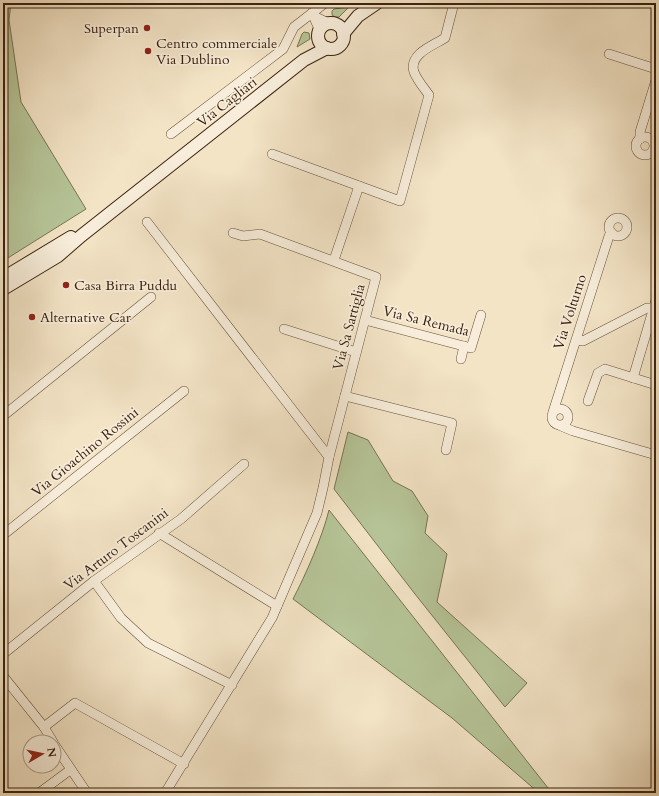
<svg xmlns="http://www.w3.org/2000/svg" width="659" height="796" font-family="Cardo,serif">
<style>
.green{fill:#b6c598;stroke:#787454}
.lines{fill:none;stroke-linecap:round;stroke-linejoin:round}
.minor-casing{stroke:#69523d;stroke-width:10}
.secondary-casing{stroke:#3b220f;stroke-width:14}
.minor{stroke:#f7edda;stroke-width:9}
.secondary{stroke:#f7edda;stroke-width:12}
.poi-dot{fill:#8f2418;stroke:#f7edda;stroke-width:1.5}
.labels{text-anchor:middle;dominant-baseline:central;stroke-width:3.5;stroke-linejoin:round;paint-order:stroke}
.poi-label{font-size:14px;fill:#3b220f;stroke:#f7edda;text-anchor:start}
.street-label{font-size:14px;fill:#3b220f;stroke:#f7edda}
</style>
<rect width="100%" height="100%" fill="#f3e4c6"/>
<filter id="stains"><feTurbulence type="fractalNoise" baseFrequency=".005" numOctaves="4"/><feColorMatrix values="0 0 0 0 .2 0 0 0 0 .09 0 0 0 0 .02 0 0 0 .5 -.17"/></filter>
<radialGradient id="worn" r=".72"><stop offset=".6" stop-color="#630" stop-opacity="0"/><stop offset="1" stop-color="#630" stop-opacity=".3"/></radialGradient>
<g class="green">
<path d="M3,3h8l-2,17 12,82 65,107 -83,52z"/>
<path d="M349,7l-10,10h-4l-3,-2v-4l2,-2z"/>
<path d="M304,32l5,1 1,6 -13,8 5,-13z"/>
<path d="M348,432l20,8 25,41 19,10 16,25 -3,17 22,21 -10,48 90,81 -22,24 -90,-113 -81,-105z"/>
<path d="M329,510l223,283h-13l-87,-75 -159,-119c13,-25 29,-61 36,-89z"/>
</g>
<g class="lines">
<g class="minor-casing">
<g id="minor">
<path d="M312,13l7,16"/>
<path d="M314,16l14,7"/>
<path d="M609,54l47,15"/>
<path d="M171,134l112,-85 11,-22 31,-24"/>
<circle cx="645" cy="146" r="9"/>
<path d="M640,139v-7l16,-52"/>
<path d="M272,154l128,47 29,-106c-5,-7 -12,-15 -15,-23 -6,-18 20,-27 31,-34l9,-35"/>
<circle cx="618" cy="227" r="9"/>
<path d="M147,222l182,235"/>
<path d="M334,260l25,-74"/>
<path d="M365,320l106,28 10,-33"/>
<path d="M284,329l72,23"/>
<path d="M577,340l6,1 64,-33h6"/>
<path d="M461,359l3,-13"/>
<path d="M633,378l23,-78"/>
<path d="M345,396l107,27 -6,27"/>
<path d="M588,401l10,-28 7,-4 51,16"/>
<circle cx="560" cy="417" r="8"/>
<path d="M553,412l56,-176 3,-3"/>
<path d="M3,416l148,-119"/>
<path d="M561,426l12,5 83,24"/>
<path d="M159,533l118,73"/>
<path d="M3,535l181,-144"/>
<path d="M94,581l27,37 27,25 84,42"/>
<path d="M3,654l91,-73 87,-62 63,-55"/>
<path d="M3,676l41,51 9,15"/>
<path d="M44,727l31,-24 109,61"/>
<path d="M54,744l33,49"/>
<path d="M39,793l31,-23"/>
<path d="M165,793l107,-175 45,-105 6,-25 6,-31 47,-180 -116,-43 -17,2 -10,-3"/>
</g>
</g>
<g class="secondary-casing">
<g id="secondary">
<circle cx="331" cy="36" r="13"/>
<path d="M343,34l15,-18 19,-13"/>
<path d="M3,278l68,-41"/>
<path d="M3,289l55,-33 23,-20 223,-176 23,-12"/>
</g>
</g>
<use href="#minor" class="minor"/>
<use href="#secondary" class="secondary"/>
</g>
<g class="poi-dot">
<circle cx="147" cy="28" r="4"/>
<circle cx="148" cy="51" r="4"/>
<circle cx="66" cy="285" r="4"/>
<circle cx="32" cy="317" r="4"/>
</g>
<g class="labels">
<g class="poi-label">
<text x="139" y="28" text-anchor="end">Superpan</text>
<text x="156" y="43">Centro commerciale<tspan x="156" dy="16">Via Dublino</tspan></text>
<text x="74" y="285">Casa Birra Puddu</text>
<text x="40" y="317">Alternative Car</text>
</g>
<g class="street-label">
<text transform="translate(227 102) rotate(-38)">Via Cagliari</text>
<text transform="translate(570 312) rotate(-72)">Via Volturno</text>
<text transform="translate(426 321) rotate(14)">Via Sa Remada</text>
<text transform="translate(349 327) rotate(-75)">Via Sa Sartiglia</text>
<text transform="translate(85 452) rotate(-39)">Via Gioachino Rossini</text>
<text transform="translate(116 549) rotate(-37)">Via Arturo Toscanini</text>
</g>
</g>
<rect width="659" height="796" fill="none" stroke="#f3e4c6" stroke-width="16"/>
<rect x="4" y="4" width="651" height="788" fill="none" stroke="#3b220f" stroke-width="2"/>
<rect x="8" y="8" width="643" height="780" fill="none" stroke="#3b220f"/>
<g transform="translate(42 754) rotate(81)"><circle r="19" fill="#f7edda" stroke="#ac9c89"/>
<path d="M0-3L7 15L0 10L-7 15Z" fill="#8f2418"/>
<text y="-6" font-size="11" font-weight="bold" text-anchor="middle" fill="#3b220f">N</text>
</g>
<rect width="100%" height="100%" filter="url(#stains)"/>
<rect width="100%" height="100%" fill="url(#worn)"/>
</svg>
